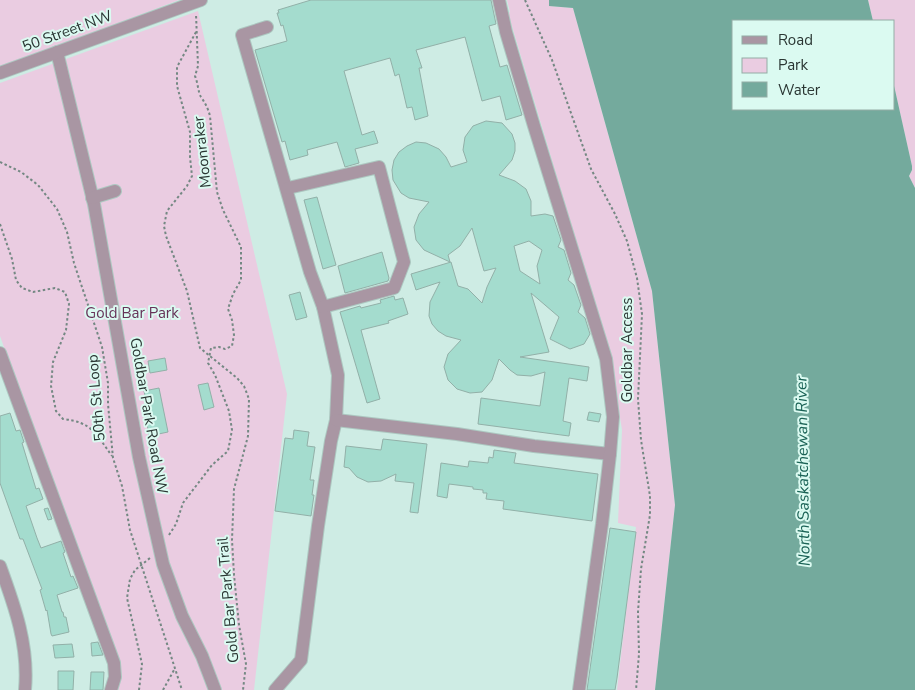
<svg xmlns="http://www.w3.org/2000/svg" width="915" height="690" font-family="'Nunito Sans',sans-serif">
<style>
.green{fill:#eacce1}
.water{fill:#74aa9d}
.building{fill:#a4dcce;stroke:#92b0a8;fill-rule:evenodd}
.lines{fill:none;stroke-linecap:round;stroke-linejoin:round}
.minor-casing{stroke:#adc8c1;stroke-width:14}
.path{stroke:#748883;stroke-width:2;stroke-dasharray:2.5 2.5;stroke-linecap:butt}
.minor{stroke:#a996a3;stroke-width:12}
.labels{text-anchor:middle;dominant-baseline:central;stroke-width:4;stroke-linejoin:round;paint-order:stroke}
.street-label{font-size:15px;fill:#2a3633;stroke:#dbfaf1}
.park-label{font-size:15px;fill:#663258;stroke:#dbfaf1}
.water-label{font-size:16px;font-style:italic;fill:#1a6255;stroke:#dbfaf1}
</style>
<rect width="100%" height="100%" fill="#ceece4"/>
<g class="green">
<path d="M0,0h179l-179,68z"/>
<path d="M507,0h42l1,6 23,2 79,283 23,214 -20,185h-38l19,-163 -18,-4 4,-93 -12,-75 -102,-342 2,-1z"/>
<path d="M868,0h47v188l-6,-12 3,-6v-4l-18,-80v-65h-21z"/>
<path d="M198,11l89,383 -33,296h-139l4,-22 -119,-332v-253z"/>
</g>
<path class="water" d="M549,0h319l5,21h-139v88h160v-23l1,4 17,76v4l-3,6 6,12v502h-260l20,-185 -23,-214 -79,-283 -24,-2z"/>
<g class="building">
<path d="M311,0h180l5,24 -7,2 11,41 7,-2 15,50 -16,5 -6,-24 -18,5 -17,-64 -49,13 6,18h-3l9,48 -13,4 -3,-13 -5,1 -8,-34 -4,2 -5,-18 -46,13 18,64 12,-4 4,12 -23,6 4,14 -14,4 -8,-25 -30,8 1,5 -18,5 -5,-19 -3,1 -27,-92 32,-9 -4,-16 -2,1 -4,-13h2l-1,-3z"/>
<path d="M486,121l16,2 10,11 3,9v8l-3,9 -13,15 16,6 11,8 5,12v15l14,-2 8,2 8,24 -3,7 6,3 7,23 -3,7 6,5 7,20 -3,7 7,6 5,16 -6,10 -14,5 -20,-10 9,-22 -28,-24 18,59 -29,5 69,10 -2,14 -18,-3 -6,43 8,2 -2,13 -91,-12 3,-26 59,8 5,-34 -14,4 -14,-1 -7,-5 -11,-11 -7,21 -10,12 -12,1 -13,-4 -9,-9 -4,-13 4,-13 13,-14 -15,-4 -8,-5 -6,-7 -3,-8 1,-14 10,-20 -24,8 -5,-16 40,-12 7,24 10,3 14,14 5,-16 9,-19 -12,3 -12,-43 -12,18 -12,9 2,7 -26,-12 -8,-10 -2,-13 5,-13 10,-12 -20,-4 -8,-5 -8,-13 -1,-10 2,-10 5,-8 8,-6 9,-4 10,1 13,6 7,8 5,10 16,-5 -4,-12 2,-13 8,-11zM529,241l13,9 -5,16 3,18 -20,-13 -6,-25z"/>
<path d="M317,197l19,68 -13,4 -19,-69z"/>
<path d="M382,252l7,26 -1,3 -43,12 -7,-27z"/>
<path d="M300,292l7,25 -11,3 -7,-25z"/>
<path d="M394,296l1,4 8,-2 5,16 -20,7 1,2 -28,7 19,69 -13,4 -27,-91 20,-6 1,2 20,-5 -1,-3z"/>
<path d="M165,358l2,12 -17,3 -2,-12z"/>
<path d="M208,383l6,24 -10,3 -6,-25z"/>
<path d="M159,388l9,44 -19,4 -3,-19h3l-5,-26z"/>
<path d="M589,412l12,2 -2,8 -12,-2z"/>
<path d="M10,413l6,18 4,-1 4,12 -2,1 14,46 3,-1 4,11 -17,7 11,32 4,10 20,-7 4,11 -2,1 8,24 2,-1 5,12 -21,7 5,17h1l1,5h2l3,15 -17,4 -1,-2 -4,-24 -1,1 -6,-21 2,-1 -19,-50h-3l-20,-56v-67z"/>
<path d="M294,430l15,2 -2,14 8,1 -5,33h4l-2,15h2l-3,21 -36,-5 10,-73 8,1z"/>
<path d="M383,439l44,5 -9,69 -8,-1 4,-29 -19,-2 1,-7 -15,7 -13,1 -11,-5 -8,-9 -5,-1 2,-21 35,4z"/>
<path d="M494,450l22,3 -2,10 84,11 -6,47 -89,-12 1,-8 -18,-2 1,-6h-4v-3l-10,-1v-2l-24,-3 -2,14 -10,-2 4,-33 27,4 1,-6 19,2 1,-6 4,1z"/>
<path d="M48,508l4,11 -4,1 -4,-11z"/>
<path d="M610,528l26,4 -19,146 -2,12h-28z"/>
<path d="M98,642l5,13 -11,1 -1,-13z"/>
<path d="M72,644l2,13 -19,1 -2,-13z"/>
<path d="M58,671h16l-1,19h-15z"/>
<path d="M91,672h13l-1,18h-13z"/>
</g>
<g class="lines">
<g class="minor-casing">
<g id="minor">
<path d="M267,27l-25,8 68,237 13,35 15,68 -2,45 -5,21 -13,85 -17,134 -26,30"/>
<path d="M57,52l37,152 45,253 24,107 19,52 20,40 13,34"/>
<path d="M0,73l201,-73"/>
<path d="M288,188l91,-21 25,95 -10,26 -71,19"/>
<path d="M92,198l23,-7"/>
<path d="M0,353l114,310 1,14 -4,13"/>
<path d="M336,420l121,14 77,12 76,8 3,-37 -7,-58 -72,-233 -28,-94 -7,-32"/>
<path d="M0,566c15,41 29,80 25,124"/>
<path d="M579,690l23,-166 8,-70"/>
</g>
</g>
<g class="path">
<path d="M525,0l27,60 39,109 24,45 12,27 10,37 5,36 -4,85 3,41 9,56v19l-9,54 -3,43 1,42 -3,36"/>
<path d="M196,32l-19,35v19l13,46v25l2,19 -5,10 -20,25 -3,15 2,10 21,55 13,57 37,30 7,8 5,13 -1,37 -14,53 -2,51 2,35 5,50 7,39 -3,26"/>
<path d="M0,162l21,10 17,13 19,24 10,23 7,31 28,84 6,36v21l5,54 9,28 8,44 52,160"/>
<path d="M0,224l12,35 4,21 6,8 11,4 22,-4 10,4 4,12 -3,26 -13,32 -2,24 5,25 7,8c29,3 33,15 49,37"/>
<path d="M169,535l7,-11 7,-21 29,-38 16,-14 4,-21 -3,-19 -14,-36 -7,-12 3,-15 8,-1 6,2 7,-3 2,-11 -2,-15 -4,-11 5,-15 8,-14v-33l-18,-37 -6,-18 -7,-76c-2,-8 -5,-13 -9,-19 -3,-5 -3,-14 -6,-21l3,-10 -2,-52"/>
<path d="M139,690l3,-26 -15,-66 3,-19 5,-9 15,-12"/>
<path d="M163,690l11,-20"/>
</g>
<use href="#minor" class="minor"/>
</g>
<g class="labels">
<g class="street-label">
<text transform="translate(67 31) rotate(-20)">50 Street NW</text>
<text transform="translate(202 152) rotate(-96)">Moonraker</text>
<text transform="translate(627 350) rotate(-90)">Goldbar Access</text>
<text transform="translate(96 398) rotate(-95)">50th St Loop</text>
<text transform="translate(149 416) rotate(80)">Goldbar Park Road NW</text>
<text transform="translate(228 600) rotate(-95)">Gold Bar Park Trail</text>
</g>
<g class="park-label">
<text x="132" y="313">Gold Bar Park</text>
</g>
<g class="water-label">
<text transform="translate(803 471) rotate(-91)">North Saskatchewan River</text>
</g>
</g>
<rect x="732" y="20" width="162" height="90" fill="#dbfaf1" stroke="#94aca5"/>
<rect x="742" y="36" width="25" height="8" fill="#a996a3" stroke="#94aca5"/>
<text x="778" y="45" font-size="15" fill="#2a3633">Road</text>
<rect x="742" y="58" width="25" height="15" fill="#eacce1" stroke="#94aca5"/>
<text x="778" y="70" font-size="15" fill="#2a3633">Park</text>
<rect x="742" y="82" width="25" height="15" fill="#74aa9d" stroke="#94aca5"/>
<text x="778" y="95" font-size="15" fill="#2a3633">Water</text>
</svg>
